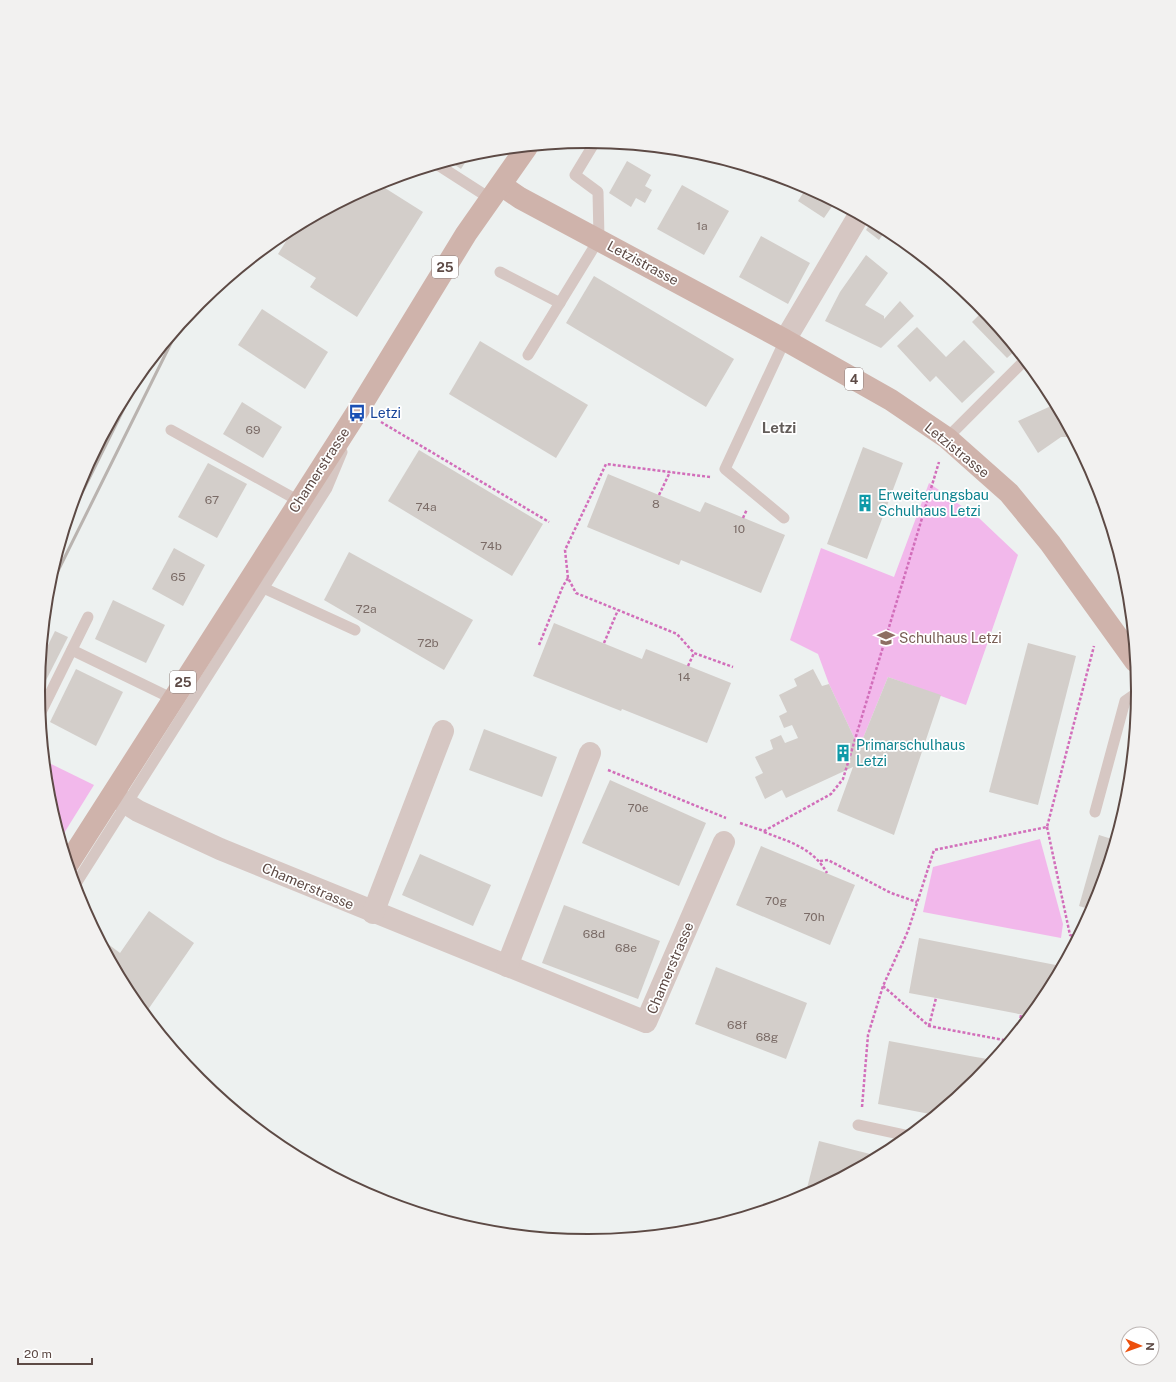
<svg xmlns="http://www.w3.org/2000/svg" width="1176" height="1382" font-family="'Public Sans',sans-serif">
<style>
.green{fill:#f2b8eb}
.building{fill:#d3ceca}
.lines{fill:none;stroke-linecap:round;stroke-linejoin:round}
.path{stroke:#d26eba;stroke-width:2.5;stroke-dasharray:3 2;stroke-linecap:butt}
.service{stroke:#d6c7c3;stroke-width:11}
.minor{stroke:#d6c7c3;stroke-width:22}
.primary{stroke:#cfb3ab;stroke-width:22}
.rail{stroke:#b9b3af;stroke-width:3}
.labels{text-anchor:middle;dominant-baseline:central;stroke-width:3.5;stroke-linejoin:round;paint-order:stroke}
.number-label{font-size:12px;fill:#7a6b66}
.shield{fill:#fff;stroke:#8e807d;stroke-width:1}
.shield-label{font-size:13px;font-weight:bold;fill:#5d4a45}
.street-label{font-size:14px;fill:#5d4a45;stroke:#fff}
.transit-label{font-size:14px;fill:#164399;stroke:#fff;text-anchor:start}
.culture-label{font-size:14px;fill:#0d838f;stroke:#fff;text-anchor:start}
.education-label{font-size:14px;fill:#785e54;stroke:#fff;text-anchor:start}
.neighbourhood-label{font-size:15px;font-weight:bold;fill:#635d5a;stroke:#fff}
.rim{fill:none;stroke:#5d4a45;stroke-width:2}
</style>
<rect width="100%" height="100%" fill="#edf1f0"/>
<g class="green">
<path d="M929,483l51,36 38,36 -52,150 -78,-28 -29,71 -30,-64 -11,-30 -28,-14 31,-92 73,29z"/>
<path d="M45,761l49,24 -33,53 -12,-40z"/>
<path d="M1040,839l23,85 -2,14 -138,-26 10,-45z"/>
</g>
<g class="building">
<path d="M470,155l-9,14 -12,-8 17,-5z"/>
<path d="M627,161l24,14 -6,11 7,4 -7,13 -9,-5 -5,9 -22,-14z"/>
<path d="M748,168l15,4 -3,4z"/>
<path d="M377,183l46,29 -66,105 -47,-30 6,-9 -38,-24 17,-27z"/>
<path d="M682,185l47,26 -25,44 -47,-26z"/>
<path d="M807,187l28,15 -11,16 -26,-17z"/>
<path d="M871,222l15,8 -7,10 -13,-10z"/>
<path d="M761,236l49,27 -22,41 -49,-27z"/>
<path d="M866,255l22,18 -23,32 19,11v3l16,-18 14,15 -33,32 -56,-27 15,-29z"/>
<path d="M594,276l140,83 -28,48 -140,-84z"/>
<path d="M262,309l66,43 -23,37 -67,-44z"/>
<path d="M984,310l32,40 -9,8 -35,-36z"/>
<path d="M917,327l29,30 18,-17 31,32 -33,31 -26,-27 -6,6 -33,-36z"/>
<path d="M480,341l108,64 -32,53 -107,-64z"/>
<path d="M1050,401h4l19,36h-12l-23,16 -20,-32 33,-15z"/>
<path d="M242,402l40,25 -19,31 -40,-24z"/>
<path d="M863,447l40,16 -36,96 -40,-15z"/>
<path d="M419,450l124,74 -31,52 -124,-75z"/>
<path d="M208,463l39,21 -30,54 -39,-21z"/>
<path d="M608,474l92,38 5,-10 80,33 -24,58 -80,-33 -2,5 -92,-38z"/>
<path d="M1101,497l6,19 -12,-14z"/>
<path d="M174,548l31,17 -22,41 -31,-17z"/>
<path d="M349,552l124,68 -29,50 -120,-70z"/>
<path d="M113,600l52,25 -19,38 -51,-24z"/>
<path d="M554,623l88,36 4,-10 85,34 -24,60 -85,-34 -1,2 -88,-35z"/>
<path d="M55,631l13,6 -30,59 3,-37z"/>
<path d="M1028,643l48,13 -38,149 -49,-13z"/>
<path d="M76,669l47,23 -27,54 -46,-24z"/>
<path d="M813,669l9,17 7,-2 30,64 29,-71 53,18 -47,140 -57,-24 16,-44 -67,31 -4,-8 -17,9 -10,-22 8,-4 -8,-16 18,-8 -3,-9 11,-5 4,8 13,-5 -6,-13 -8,3 -5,-12 8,-4 -8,-17 18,-9 -3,-7z"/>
<path d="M484,729l73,28 -15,40 -73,-27z"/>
<path d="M610,780l96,43 -27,63 -97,-43z"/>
<path d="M1099,835l16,5 -19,62 -4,8 -13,-4z"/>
<path d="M761,846l94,39 -25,60 -94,-40z"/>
<path d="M420,854l71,31 -18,41 -71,-31z"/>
<path d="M564,905l96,36 -22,58 -96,-36z"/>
<path d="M149,911l45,32 -49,71 -14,-18 -31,-58 20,15z"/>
<path d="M919,938l76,15 66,13 -16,31 -16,19 -93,-18 -27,-5z"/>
<path d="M716,967l91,36 -21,56 -91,-35z"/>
<path d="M889,1041l81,15 23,4 -16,20 -42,35 -57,-11z"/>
<path d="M819,1141l55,14 -1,5 -68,36z"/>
</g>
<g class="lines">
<g class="path">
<path d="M381,422l168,100"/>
<path d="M710,477l-104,-13 -41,86 3,28 8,15 101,41 17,19 39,14"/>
<path d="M659,495l11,-23"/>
<path d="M743,518l4,-9"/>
<path d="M604,643l14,-33"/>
<path d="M539,645l24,-59 5,-8"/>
<path d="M688,666l6,-13"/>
<path d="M608,770l118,48"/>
<path d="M740,823l24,8 67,-37 12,-15 96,-317"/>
<path d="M1047,827l23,108 7,2"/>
<path d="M764,832c26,10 49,16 63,41"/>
<path d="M820,861l8,-1 63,33 26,9"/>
<path d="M883,986l46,40 80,15"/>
<path d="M929,1026l7,-28"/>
<path d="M1019,1028l2,-13"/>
<path d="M862,1107l6,-72 15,-49 25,-55 26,-81 113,-23 47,-181"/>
</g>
<g class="service">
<path d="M438,165l53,34"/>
<path d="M500,272l60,31"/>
<path d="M528,355l71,-116 -1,-47 -23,-17 20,-33"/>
<path d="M171,430l128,71"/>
<path d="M947,438l75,-75"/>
<path d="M784,518l-59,-49 60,-129"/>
<path d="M257,585l98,45"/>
<path d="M72,650l101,49"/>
<path d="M40,714l48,-97"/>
<path d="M1095,812l30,-111 13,-9"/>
<path d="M75,885l252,-397 15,-36"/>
<path d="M858,1125l51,11"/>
</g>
<g class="minor">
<path d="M785,340l74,-125"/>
<path d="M113,795l25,16 82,38 426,173 78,-180"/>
<path d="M373,913l70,-182"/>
<path d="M507,966l83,-213"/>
</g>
<g class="primary">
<path d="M501,185l19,13 265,142 106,60 56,38 62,55 41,50 85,118"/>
<path d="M68,864l291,-455 107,-175 61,-87"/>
</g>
<g class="rail">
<path d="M68,521l74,-149"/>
<path d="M48,591l131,-264"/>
</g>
</g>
<defs>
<g id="bus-bare" transform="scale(1.38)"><path d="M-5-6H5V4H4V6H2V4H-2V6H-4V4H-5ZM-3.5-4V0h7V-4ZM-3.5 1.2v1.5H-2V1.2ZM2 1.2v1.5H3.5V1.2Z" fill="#1a4fb4" stroke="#fff" stroke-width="2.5" paint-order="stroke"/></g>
<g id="building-bare" transform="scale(1.38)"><path d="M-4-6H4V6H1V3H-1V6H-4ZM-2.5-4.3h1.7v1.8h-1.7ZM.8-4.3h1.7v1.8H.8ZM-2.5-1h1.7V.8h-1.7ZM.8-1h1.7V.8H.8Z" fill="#0f9aa8" stroke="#fff" stroke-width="2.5" paint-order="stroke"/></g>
<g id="school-bare" transform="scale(1.38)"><path d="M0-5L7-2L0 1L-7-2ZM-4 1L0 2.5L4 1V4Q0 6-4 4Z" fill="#8d6e63" stroke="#fff" stroke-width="2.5" paint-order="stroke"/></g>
</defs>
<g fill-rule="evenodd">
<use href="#bus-bare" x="357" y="413"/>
<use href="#building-bare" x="865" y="503"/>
<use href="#school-bare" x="886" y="638"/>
<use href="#building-bare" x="843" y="753"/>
</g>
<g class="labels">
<g class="number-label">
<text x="702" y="226">1a</text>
<text x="253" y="430">69</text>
<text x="212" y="500">67</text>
<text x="656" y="504">8</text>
<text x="426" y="507">74a</text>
<text x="739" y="529">10</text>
<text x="491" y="546">74b</text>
<text x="178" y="577">65</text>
<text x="366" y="609">72a</text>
<text x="428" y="643">72b</text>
<text x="684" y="677">14</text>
<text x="638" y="808">70e</text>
<text x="776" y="901">70g</text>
<text x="814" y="917">70h</text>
<text x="594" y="934">68d</text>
<text x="626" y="948">68e</text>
<text x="737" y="1025">68f</text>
<text x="767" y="1037">68g</text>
</g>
<g class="shield">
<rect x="432" y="256" width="26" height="22" rx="3"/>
<rect x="845" y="368" width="18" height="22" rx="3"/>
<rect x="170" y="671" width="26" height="22" rx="3"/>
</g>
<g class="shield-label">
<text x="445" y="267">25</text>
<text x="854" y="379">4</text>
<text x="183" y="682">25</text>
</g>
<g class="street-label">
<text transform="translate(643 263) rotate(28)">Letzistrasse</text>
<text transform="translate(957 450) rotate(39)">Letzistrasse</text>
<text transform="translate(319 470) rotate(-57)">Chamerstrasse</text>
<text transform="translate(308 886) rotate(23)">Chamerstrasse</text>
<text transform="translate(670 968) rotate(-67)">Chamerstrasse</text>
</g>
<g class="transit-label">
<text x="370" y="413">Letzi</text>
</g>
<g class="culture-label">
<text x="878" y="495">Erweiterungsbau<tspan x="878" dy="16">Schulhaus Letzi</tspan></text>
<text x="856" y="745">Primarschulhaus<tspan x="856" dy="16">Letzi</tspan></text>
</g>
<g class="education-label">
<text x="899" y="638">Schulhaus Letzi</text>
</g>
<g class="neighbourhood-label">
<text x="779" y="427">Letzi</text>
</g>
</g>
<path d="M0 0H1176V1382H0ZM45 691a543 543 0 1 1 1086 0a543 543 0 1 1-1086 0Z" fill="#f2f1f0" fill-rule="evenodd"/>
<path class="rim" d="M45 691a543 543 0 1 1 1086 0a543 543 0 1 1-1086 0Z"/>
<g transform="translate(1140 1346) rotate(92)"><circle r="19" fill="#ffffff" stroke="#beb7b5"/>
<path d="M0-3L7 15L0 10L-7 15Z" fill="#ec4f0c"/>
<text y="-6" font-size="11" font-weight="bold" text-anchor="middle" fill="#5d4a45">N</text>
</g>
<path d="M18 1358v6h74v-6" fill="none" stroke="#5d4a45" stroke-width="2"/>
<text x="24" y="1358" font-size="12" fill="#5d4a45" stroke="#ffffff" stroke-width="3" paint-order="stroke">20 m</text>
</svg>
